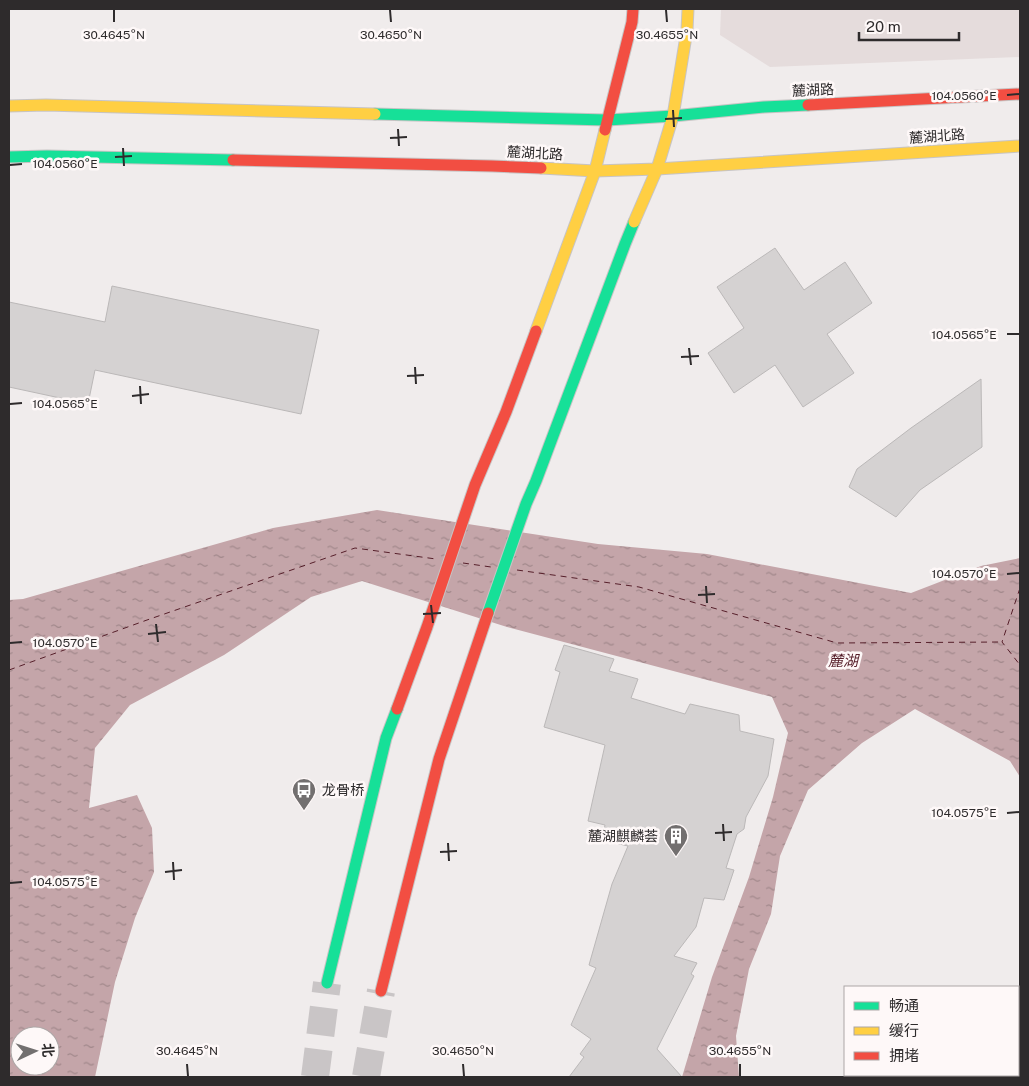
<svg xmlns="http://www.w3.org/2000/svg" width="1029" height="1086" font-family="'Public Sans','Noto Sans SC',sans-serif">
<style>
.built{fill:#e5dcdc}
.water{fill:url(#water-ripples);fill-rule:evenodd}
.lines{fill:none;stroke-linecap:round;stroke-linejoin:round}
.ferry{stroke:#561f2a;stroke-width:1;stroke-dasharray:6 5;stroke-linecap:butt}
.building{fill:#d5d2d2;stroke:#bbb8b8}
.secondary-tunnel{stroke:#c9c5c6;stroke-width:28;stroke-dasharray:28 14;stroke-linecap:butt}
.fast-casing{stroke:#c7c4c4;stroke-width:13}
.slow-casing{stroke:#c7c4c4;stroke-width:13}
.jam-casing{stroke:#c7c4c4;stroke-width:13}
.fast{stroke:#16e098;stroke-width:11}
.slow{stroke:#ffcf43;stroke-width:11}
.jam{stroke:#f24e42;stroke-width:11}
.ticks{fill:none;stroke:#2e2b2c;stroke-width:2}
.labels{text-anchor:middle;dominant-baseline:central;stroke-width:5;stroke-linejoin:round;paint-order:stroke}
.street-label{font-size:14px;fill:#2e2b2c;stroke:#fef8f8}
.poi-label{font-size:14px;fill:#2e2b2c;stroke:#fef8f8;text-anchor:start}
.water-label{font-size:15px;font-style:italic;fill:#561f2a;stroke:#fef8f8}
.ticks-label{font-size:12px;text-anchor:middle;fill:#2e2b2c;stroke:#fef8f8;stroke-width:5;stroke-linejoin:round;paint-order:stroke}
</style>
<defs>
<pattern id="water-ripples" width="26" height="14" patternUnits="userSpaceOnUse" patternTransform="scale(1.25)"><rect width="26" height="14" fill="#c4a5a9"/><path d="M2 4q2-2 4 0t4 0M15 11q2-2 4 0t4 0" fill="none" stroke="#a0878a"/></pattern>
</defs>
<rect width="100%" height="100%" fill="#f0ecec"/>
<path class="built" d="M721,9h299v48l-250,10 -50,-32z"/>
<path class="water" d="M377,510l221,34 109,10 204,39 70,-27 39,-8v219l-10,-16 -95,-52 -53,34 -54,47 -28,66 -9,58 -22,55 -13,67 3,41h-57l30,-100 37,-100 24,-80 15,-64 -16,-36 -265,-70 -145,-46 -51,16 -87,58 -94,50 -35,43 -6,60 48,-13 15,33 2,44 -19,46 -20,64 -20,95h-86v-477l14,-1 250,-71zM20,1036h30v30h-30z"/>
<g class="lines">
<g class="ferry">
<path d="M463,563l28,4"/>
<path d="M517,570l122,17 198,56 165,-1"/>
<path d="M1020,588l-18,54 18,23"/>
<path d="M9,670l138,-50 208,-72 81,11"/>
</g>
</g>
<g class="building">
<path d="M775,248l29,42 41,-28 27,41 -45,31 27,39 -51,34 -28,-42 -41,28 -26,-40 36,-25 -27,-41z"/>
<path d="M112,286l207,44 -18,84 -206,-44 -7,34 -79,-17v-85l96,20z"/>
<path d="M981,379l1,68 -62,43 -24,27 -47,-30 8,-18 54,-41z"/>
<path d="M564,645l50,14 -5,12 29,8 -7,19 54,16 5,-10 49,11 1,16 34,8 -6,37 -22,41 -2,12 -7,5 -11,34 8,2 -10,30 -20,-2 -8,29 -22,29 23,7 -6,11 3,2 -37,73 25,28h-113l15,-20 -4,-3 11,-15 -20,-14 25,-57 -7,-3 23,-81 16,-38 -26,-6 3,-15 -17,-4 17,-76 -61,-18 16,-55 -5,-2z"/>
</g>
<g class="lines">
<g class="secondary-tunnel">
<path d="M315,1077l12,-94"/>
<path d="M366,1077l15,-86"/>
</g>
<g class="fast-casing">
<g id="fast">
<path d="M375,114l232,6 66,-4 91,-9 44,-2"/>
<path d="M9,157l38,-1 186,4"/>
<path d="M488,613l38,-109 10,-23 89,-237 9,-22"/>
<path d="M327,983l59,-245 11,-29"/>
</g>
</g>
<g class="slow-casing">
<g id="slow">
<path d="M9,106l37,-1 329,9"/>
<path d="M541,168l54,3 62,-2 363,-23"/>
<path d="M634,222l23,-53 16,-53 14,-86 1,-21"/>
<path d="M536,331l59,-160 10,-41"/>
</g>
</g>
<g class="jam-casing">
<g id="jam">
<path d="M808,105l212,-11"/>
<path d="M605,130l27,-108 1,-13"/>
<path d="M233,160l259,6 49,2"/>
<path d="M397,709l30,-82 48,-142 31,-73 30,-81"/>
<path d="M381,991l58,-232 49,-146"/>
</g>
</g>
<use href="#fast" class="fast"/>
<use href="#slow" class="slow"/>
<use href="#jam" class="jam"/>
</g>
<path class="ticks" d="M114,10v12M390,10l1,12M666,10l1,12M1007,95l12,-1M673,110l1,17M665,119l17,-1M398,129l1,17M390,138l17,-1M123,148l1,18M115,157l17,-1M10,165l12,-1M1007,334h12M689,348l2,17M681,357l18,-1M415,367l1,17M407,376l17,-1M140,386l1,18M132,396l17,-2M10,404l12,-1M1007,574l12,-1M706,586l1,17M698,595l17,-1M431,605l2,18M423,614l18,-1M156,624l2,18M148,634l18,-2M10,643l12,-1M1007,813l12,-1M723,824l1,17M715,833l17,-1M448,843l1,18M440,852l17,-1M173,862l1,18M165,872l17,-2M10,883l12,-1M187,1064l1,12M463,1064l1,12M740,1064v12"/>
<defs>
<g id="bus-pin" transform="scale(1.25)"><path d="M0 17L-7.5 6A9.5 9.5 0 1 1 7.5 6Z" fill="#726f6f" stroke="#fef8f8"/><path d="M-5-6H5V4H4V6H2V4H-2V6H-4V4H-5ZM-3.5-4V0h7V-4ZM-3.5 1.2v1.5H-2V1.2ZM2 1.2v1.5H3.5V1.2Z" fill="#fff"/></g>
<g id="building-pin" transform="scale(1.25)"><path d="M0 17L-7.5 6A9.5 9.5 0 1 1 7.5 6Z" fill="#726f6f" stroke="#fef8f8"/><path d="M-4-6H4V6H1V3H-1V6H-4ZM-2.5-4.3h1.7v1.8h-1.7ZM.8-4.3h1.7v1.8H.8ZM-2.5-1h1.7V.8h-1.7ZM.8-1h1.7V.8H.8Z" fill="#fff"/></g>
</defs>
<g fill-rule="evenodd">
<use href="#bus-pin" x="304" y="790"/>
<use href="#building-pin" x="676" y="836"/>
</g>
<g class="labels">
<g class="street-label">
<text transform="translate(813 90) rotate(-3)">麓湖路</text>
<text transform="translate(937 136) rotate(-4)">麓湖北路</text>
<text transform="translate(535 153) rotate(3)">麓湖北路</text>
</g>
<g class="poi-label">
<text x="322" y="790">龙骨桥</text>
<text x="658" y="836" text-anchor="end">麓湖麒麟荟</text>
</g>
<g class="water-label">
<text x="843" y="660">麓湖</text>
</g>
</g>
<g class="ticks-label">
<text x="114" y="39">30.4645°N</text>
<text x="391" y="39">30.4650°N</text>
<text x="667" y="39">30.4655°N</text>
<text x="964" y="100">104.0560°E</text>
<text x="65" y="168">104.0560°E</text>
<text x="964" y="339">104.0565°E</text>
<text x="65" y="408">104.0565°E</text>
<text x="964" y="578">104.0570°E</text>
<text x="65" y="647">104.0570°E</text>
<text x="964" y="817">104.0575°E</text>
<text x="65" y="886">104.0575°E</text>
<text x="187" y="1055">30.4645°N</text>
<text x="463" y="1055">30.4650°N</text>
<text x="740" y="1055">30.4655°N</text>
</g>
<rect width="1029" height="1086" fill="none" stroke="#2e2b2c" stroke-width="20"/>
<rect x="844" y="986" width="175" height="90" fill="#fef8f8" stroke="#aba6a6"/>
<rect x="854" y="1002" width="25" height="8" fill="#16e098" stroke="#aba6a6"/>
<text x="889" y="1011" font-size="15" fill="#2e2b2c">畅通</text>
<rect x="854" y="1027" width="25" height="8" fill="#ffcf43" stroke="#aba6a6"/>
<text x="889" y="1036" font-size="15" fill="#2e2b2c">缓行</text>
<rect x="854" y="1052" width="25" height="8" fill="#f24e42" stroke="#aba6a6"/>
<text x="889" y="1061" font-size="15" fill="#2e2b2c">拥堵</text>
<g transform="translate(35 1051) rotate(86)"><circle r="24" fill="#fef8f8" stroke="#aba6a6"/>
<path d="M0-4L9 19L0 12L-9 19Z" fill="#726f6f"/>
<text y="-8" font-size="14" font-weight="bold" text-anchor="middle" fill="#2e2b2c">北</text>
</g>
<path d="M859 32v8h100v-8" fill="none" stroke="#2e2b2c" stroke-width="2.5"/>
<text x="866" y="32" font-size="15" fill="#2e2b2c" stroke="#fef8f8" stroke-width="4" paint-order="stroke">20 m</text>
</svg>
